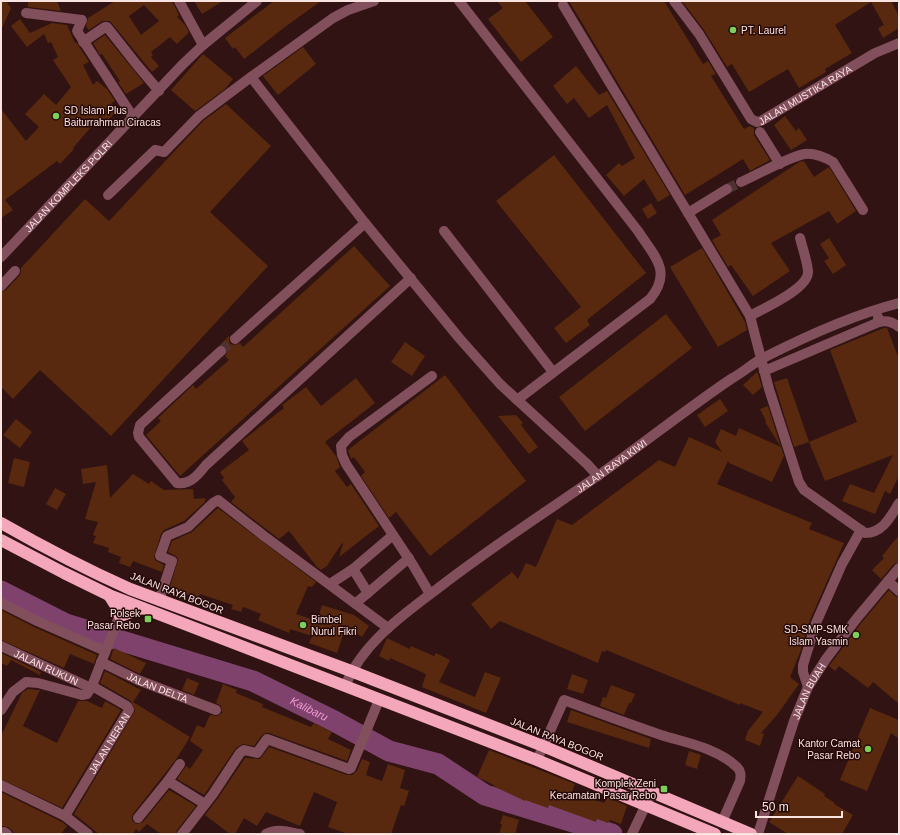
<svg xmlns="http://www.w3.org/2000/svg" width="900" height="835" font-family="Helvetica,sans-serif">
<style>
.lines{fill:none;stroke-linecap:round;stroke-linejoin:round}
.river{stroke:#7e426c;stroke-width:21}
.building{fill:#58290e;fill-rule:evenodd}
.minor-tunnel{stroke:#4e3231;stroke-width:10;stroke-dasharray:10 5;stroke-linecap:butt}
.minor{stroke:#824f5d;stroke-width:10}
.highway{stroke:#f4a6ba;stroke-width:12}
.poi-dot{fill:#7ad157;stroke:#260a09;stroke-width:1.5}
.labels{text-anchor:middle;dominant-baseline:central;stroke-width:3;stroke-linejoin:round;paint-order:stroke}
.poi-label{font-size:10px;fill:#fae4e2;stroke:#260a09;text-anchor:end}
.street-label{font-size:10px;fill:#fae4e2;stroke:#260a09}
.water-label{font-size:11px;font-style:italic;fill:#f59cd9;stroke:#260a09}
</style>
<rect width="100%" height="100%" fill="#301312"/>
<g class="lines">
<path class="river" id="s1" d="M1,591l65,33 187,57 81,40 55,30 49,13 47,31 127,39"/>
</g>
<g class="building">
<path d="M1,1h5l5,7 -10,22z"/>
<path d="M28,1h29l4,10 -33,-4z"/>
<path d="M115,1h57l7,14 -2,2 8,8 4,7 -12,12 -7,-7 -19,15 2,3 -2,2 8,9 -7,6 -42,-51h-8l-13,9 -3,-4 2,-8zM144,5l15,16 -18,14 -12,-19z"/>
<path d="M194,1h29l-21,13z"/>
<path d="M274,1h47l-36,26 -41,32 -9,-12 -2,2 -8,-11z"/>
<path d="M497,1h28l28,36 -32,25 -33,-43 15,-11z"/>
<path d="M569,1h95l39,63 5,-3 8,13 -5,2 33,53 6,-3 4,2v7l16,25 -20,11 -7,-12 -58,36z"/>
<path d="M682,1h209l8,15v12l-16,10 -5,-10 6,-3 -13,-23 -36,23 17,28 -27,16 1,3 -27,16 -11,-19 -39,23 -17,-28 -5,3 -23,-37z"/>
<path d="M20,19l10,14 22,-10 15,2 8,18 1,-1 13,20 -6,3 10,20 4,-4 10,8 8,12 -4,2 7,6 -15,17 -6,-6 -24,28 1,1 -14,15 -3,-3 -52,39 8,10 -12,8v-109l25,32 13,-14 -14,-13 19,-20 12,11 15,-18 -18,-27 5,-3 -7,-15 -3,1 -4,-9 -17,13 -16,-21z"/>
<path d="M105,35l39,48 -18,11 -8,-12 2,-1 -18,-27 -2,1 -7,-12z"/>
<path d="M303,47l13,17 -38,31 -15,-19z"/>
<path d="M203,54l30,25 -8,10 -30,22 -24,-21z"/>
<path d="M576,66l23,29 8,-4 63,104 -12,7 -14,-23 -20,17 -18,-21 13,-12 3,3 13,-8 -28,-53 -18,13 -15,-20 -7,6 -14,-18z"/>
<path d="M226,104l45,42 -61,66 58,54 -157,170 -71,-66 -27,29 -12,-12v-95l5,-2 14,-15 1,-3v-4l64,-69 24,22 94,-100z"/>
<path d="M785,116l11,15 3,-3 8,12 -16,10 -17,-25z"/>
<path d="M554,155l92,118 -59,47 3,5 -24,18 -12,-15 27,-21 -85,-106z"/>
<path d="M804,161l10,16 15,-10 27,44 -19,13 -8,-13 -58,32 19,28 -37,25 -22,-31 -3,2 -16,-27 9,-5 -9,-15 87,-58z"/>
<path d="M651,203l6,10 -9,6 -6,-10z"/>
<path d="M829,238l17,27 -13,9 -9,-13 5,-3 -9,-14z"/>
<path d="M354,246l36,40 -210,190 -34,-41 15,-14 -3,-3 35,-33 3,4 33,-29 -4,-4 2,-3 -1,-6 -6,-2 9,-9v4l1,4 6,1 4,-2 3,4z"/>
<path d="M702,248l43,74 2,8 -29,17 -48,-80z"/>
<path d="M666,314l26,34 -107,83 -26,-34z"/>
<path d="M884,328h3l12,31v117l-9,18 -5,-3 -10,23 -33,-13 8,-17 24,9 19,-38 -68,26 -16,-39 48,-20 -27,-72z"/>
<path d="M405,342l20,14 -13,20 -21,-14z"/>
<path d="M757,372l1,2 4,13 -9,8 -10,-10z"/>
<path d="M445,375l81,106 -96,75 -34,-44 -7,6 -28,-42 4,-4 -11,-15 -3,2 -3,-9z"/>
<path d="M356,378l19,25 -50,39 11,14 4,11 -5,4 12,16 4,-3 28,42 -40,31 4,-13 -1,-1 -15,23 -6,4 -4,-3 -28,-36 -10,8 -48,-37 4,-5 -13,-17 2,-2 -4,-6 29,-22 -7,-9 42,-33 -2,-3 24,-18 15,19z"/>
<path d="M787,378l22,64 -15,5 -20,-65z"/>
<path d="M720,399l8,12 -23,16 -8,-12z"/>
<path d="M768,406l13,41 -16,-25 1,-1 -6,-12z"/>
<path d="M516,415l7,8 -2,2 17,22 -9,7 -31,-38z"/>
<path d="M16,419l16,13 -12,16 -17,-13z"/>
<path d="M739,428l42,19 3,9 -12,26 -43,-19 -1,-2 -11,23 95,39 -3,6 35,14 -34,77 -9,30 -11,27 9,7 -22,31 -16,18 3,1 -4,12 -15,-6 3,-9 15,-19 -23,-9v2l-134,-55 -1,2 -3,-1 -4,12 -98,-42 -9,8 -20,-25 41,-32 6,7 8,-16 10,4 21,-48 15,6 87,-65 16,7 14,-30 33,15 -7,-10 6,-13 15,7z"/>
<path d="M14,458l16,4 -6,25 -16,-4z"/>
<path d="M107,465l3,33 23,-24 16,10 2,-3 13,9 29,-1 1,10 11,-1v4l-21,19 -20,9 -3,4 -7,23 1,3 9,5 -2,7 -29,-11 -3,6 -11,-4 2,-6 -13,-5 1,-4 -16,-5 3,-7 -3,-1 5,-13 -13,-3 11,-37 -13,2 -2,-15z"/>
<path d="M55,488l11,6 -9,16 -11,-6z"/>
<path d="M218,508l98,74 -4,5 -4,-1 -12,28 21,7 5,-16 32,10 15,11 -7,11 -16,-11 -9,27 -28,-10 3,-7 -22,-7 -1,4 -31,-13 3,-6 -18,-7 -2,5 -10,-3 2,-4 -33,-11 -2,5 -28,-12 8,-27 -1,-3 -9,-5 4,-11 20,-9z"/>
<path d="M899,535v27l-5,2 -13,15 -9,-9 12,-12 -2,-2z"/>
<path d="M889,590l6,6 4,1v107l-26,-22 -5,6 -29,-22 -4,5 -6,-5 33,-44z"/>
<path d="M1,610l33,17 63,28 -3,9 -24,-10 -6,14 -63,-28z"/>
<path d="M387,638l23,11 1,-3 23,10 2,-3 14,7 -11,22 36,15 10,-25 16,6 -15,35 -64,-26 4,-13 -36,-16 -1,3 -10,-5z"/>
<path d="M114,648l32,15 -6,11 -30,-15z"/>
<path d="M1,653l40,19 -1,3 -29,-15 -4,6 -6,-3z"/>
<path d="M105,671l36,19 -8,12 57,35 -13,21 -44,56 -1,3v4l5,3 6,-2 26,-32 27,16 -19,24 -1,4h-15l-14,-10 -8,8 -3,-3 -3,5h-34l-25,-20 61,-103 -4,-10 -31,-18z"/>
<path d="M572,674l16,6 -5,14 -16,-5z"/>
<path d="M187,678l12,5 -5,12 -12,-5z"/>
<path d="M223,684l14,6 -1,3 27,11 -1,3 49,20 3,-4 18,9 -4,7 23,11 -4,11 -78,-28h-3l-4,2 -8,11 -11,-2 -7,4 -32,47 -27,-16 9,-13 4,3 13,-19 -13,-9 7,-16 7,3 6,-13 7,1 5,-3 -1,-7 -5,-3z"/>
<path d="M611,685l24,9 -4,9h-2l-5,12 -24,-9 3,-9 3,1z"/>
<path d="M28,689l12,1 -17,36 34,17 21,-42h9l15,7 3,-7 16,9 -59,98 -61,-29v-43l21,-43z"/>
<path d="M870,708l29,12v19l-8,-6 -24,58 -27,-11z"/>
<path d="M571,710l80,29 -2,9 -82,-26z"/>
<path d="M269,747l78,28h5l5,-4 5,-12 8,3 -4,13 16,6 6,-17 17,6 -5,18 9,3 -5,15 -3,-1 -10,29h-43l-20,-7 9,-25 -23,-10 -14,34 -34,-14 -9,14 -13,-8 -9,16h-5l-25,-19 13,-17 27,-40 15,1z"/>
<path d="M489,750l86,34 -3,8 32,11 3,-6 20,9 -6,18 -11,-4 -2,3 -11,-4 -1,3 -47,-17 -1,3 -23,-8v1l-32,-15 1,-1 -17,-8z"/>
<path d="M689,751l12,4 -4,14 -12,-4z"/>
<path d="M798,776l27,18 -1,2 11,7 -1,1 19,11 -11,19h-54l-19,-12z"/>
<path d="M1,792l61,30 5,4 -6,8h-48v-3l-5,-4 -7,-1z"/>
<path d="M503,815l16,5 -4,14h-16l3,-10h-2z"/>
</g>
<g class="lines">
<g class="minor-tunnel">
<path d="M727,189l14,-7"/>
<path d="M221,351l14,-12"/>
</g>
<g class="minor">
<path d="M179,1l24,44"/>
<path d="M374,1l-26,9 -15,8 -82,59 114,146 95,116 40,45 87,80 11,12"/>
<path d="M459,1l179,230c16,25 35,40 12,68l-133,101"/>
<path id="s2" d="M674,1l25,33 52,85 6,3 4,-1 114,-68 24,-10"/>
<path d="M563,5l187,311 19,73 30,93 5,8 61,43c18,0 26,-17 34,-30"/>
<path d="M26,13l56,7 -5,11 56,86"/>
<path d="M83,42l22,-15h2l30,38 22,26"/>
<path d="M760,132l20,32"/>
<path d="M741,182c16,-7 49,-26 64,-28 9,-1 21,4 28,8l30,48"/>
<path d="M108,195l47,-45 9,2 35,-36 52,-39"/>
<path d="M688,213l39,-24"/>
<path d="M444,231l109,141"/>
<path id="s3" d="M1,257l182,-193 20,-19 54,-44"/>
<path d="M1,286l14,-15"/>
<path d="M750,316c14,-8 58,-27 58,-44 0,-8 -6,-26 -8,-34"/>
<path d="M878,317l1,5c8,-2 14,0 20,5"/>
<path d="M235,339l130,-116"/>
<path d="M221,351l-81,74 -2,8 1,4 38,46c13,2 21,-8 29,-18l205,-187"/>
<path d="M764,371l115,-49"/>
<path d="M888,581l11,10"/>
<path d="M330,584l23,-15"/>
<path d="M368,593l-15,-24 40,-34"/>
<path d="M430,594l-17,-29 -67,-101 -4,-9 -1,-9 8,-9 83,-61"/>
<path d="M159,601l13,-40 -12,-5 7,-20 21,-9 25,-24 5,-3 46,36 124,92"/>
<path d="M1,603l36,18 68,30"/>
<path d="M356,603l53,-45"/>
<path id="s4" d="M1,646l90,42"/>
<path id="s5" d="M101,662l37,18 78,30"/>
<path id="s6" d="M345,686c18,-44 59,-72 96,-100 53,-41 110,-77 165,-116 42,-30 82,-62 125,-91 11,-6 21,-15 32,-21 43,-22 89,-43 136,-55"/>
<path d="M808,687l-5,-15v-7l13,-42 26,-59 19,-34"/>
<path d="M1,710l12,-18 13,-10 12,1 44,12 5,-1 5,-8 30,-77"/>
<path d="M537,760l27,-60c32,12 65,24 97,35 26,8 56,13 76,32 4,4 4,8 3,14l-18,41"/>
<path d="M168,781l37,23"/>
<path d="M1,785l64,31 23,18"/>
<path id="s7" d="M65,816l64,-106 -2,-4 -35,-20"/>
<path d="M138,818l30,-37 12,-17"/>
<path d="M1,833l3,-1 3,2"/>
<path d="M182,834l31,-40 27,-41 4,-3 13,3 10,-14 82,30 2,-1 28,-68"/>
<path d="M266,834c11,-6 22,-2 34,0"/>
<path d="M632,834l20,-42"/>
<path id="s8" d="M758,834l36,-113 14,-34 18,-28 31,-41 42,-50"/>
</g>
<g class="highway">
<path d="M1,523c42,24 84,46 129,66l221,82 192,75 208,88"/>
<path d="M1,540l63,33 45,22 428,165 178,74"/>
<path d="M109,595l7,11 4,10 22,-8"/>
</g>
</g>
<g class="poi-dot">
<circle cx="733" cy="30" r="4"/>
<circle cx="56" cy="116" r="4"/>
<rect x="144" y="615" width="8" height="8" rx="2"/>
<circle cx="303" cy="625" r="4"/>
<circle cx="856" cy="635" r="4"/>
<circle cx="868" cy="749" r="4"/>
<rect x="660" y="785" width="8" height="8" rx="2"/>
</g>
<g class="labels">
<g class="poi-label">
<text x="741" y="30" text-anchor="start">PT. Laurel</text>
<text x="64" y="110" text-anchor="start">SD Islam Plus<tspan x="64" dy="12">Baiturrahman Ciracas</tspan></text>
<text x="140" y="613">Polsek<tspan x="140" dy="12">Pasar Rebo</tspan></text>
<text x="311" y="619" text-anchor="start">Bimbel<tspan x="311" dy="12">Nurul Fikri</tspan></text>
<text x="848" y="629">SD-SMP-SMK<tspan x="848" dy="12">Islam Yasmin</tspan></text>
<text x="860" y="743">Kantor Camat<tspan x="860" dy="12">Pasar Rebo</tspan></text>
<text x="656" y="783">Komplek Zeni<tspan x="656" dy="12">Kecamatan Pasar Rebo</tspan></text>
</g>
<g class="street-label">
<text stroke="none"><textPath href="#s2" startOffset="203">JALAN MUSTIKA RAYA</textPath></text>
<text stroke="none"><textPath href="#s3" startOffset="98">JALAN KOMPLEKS POLRI</textPath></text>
<text stroke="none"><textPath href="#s6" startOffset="349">JALAN RAYA KIWI</textPath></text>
<text transform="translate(177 593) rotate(21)">JALAN RAYA BOGOR</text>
<text stroke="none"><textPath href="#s4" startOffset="50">JALAN RUKUN</textPath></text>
<text stroke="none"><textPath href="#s5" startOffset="62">JALAN DELTA</textPath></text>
<text stroke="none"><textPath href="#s8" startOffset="152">JALAN BUAH</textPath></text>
<text transform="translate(557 739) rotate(22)">JALAN RAYA BOGOR</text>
<text stroke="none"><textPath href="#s7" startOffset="85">JALAN NERAN</textPath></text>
</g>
<g class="water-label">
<text stroke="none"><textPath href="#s1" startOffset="331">Kalibaru</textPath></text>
</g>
</g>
<rect width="900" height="835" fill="none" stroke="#fae4e2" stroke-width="4"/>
<path d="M756 811v6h86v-6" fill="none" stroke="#fae4e2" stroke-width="2"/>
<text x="762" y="811" font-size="12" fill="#fae4e2" stroke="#260a09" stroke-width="3" paint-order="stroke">50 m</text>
</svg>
